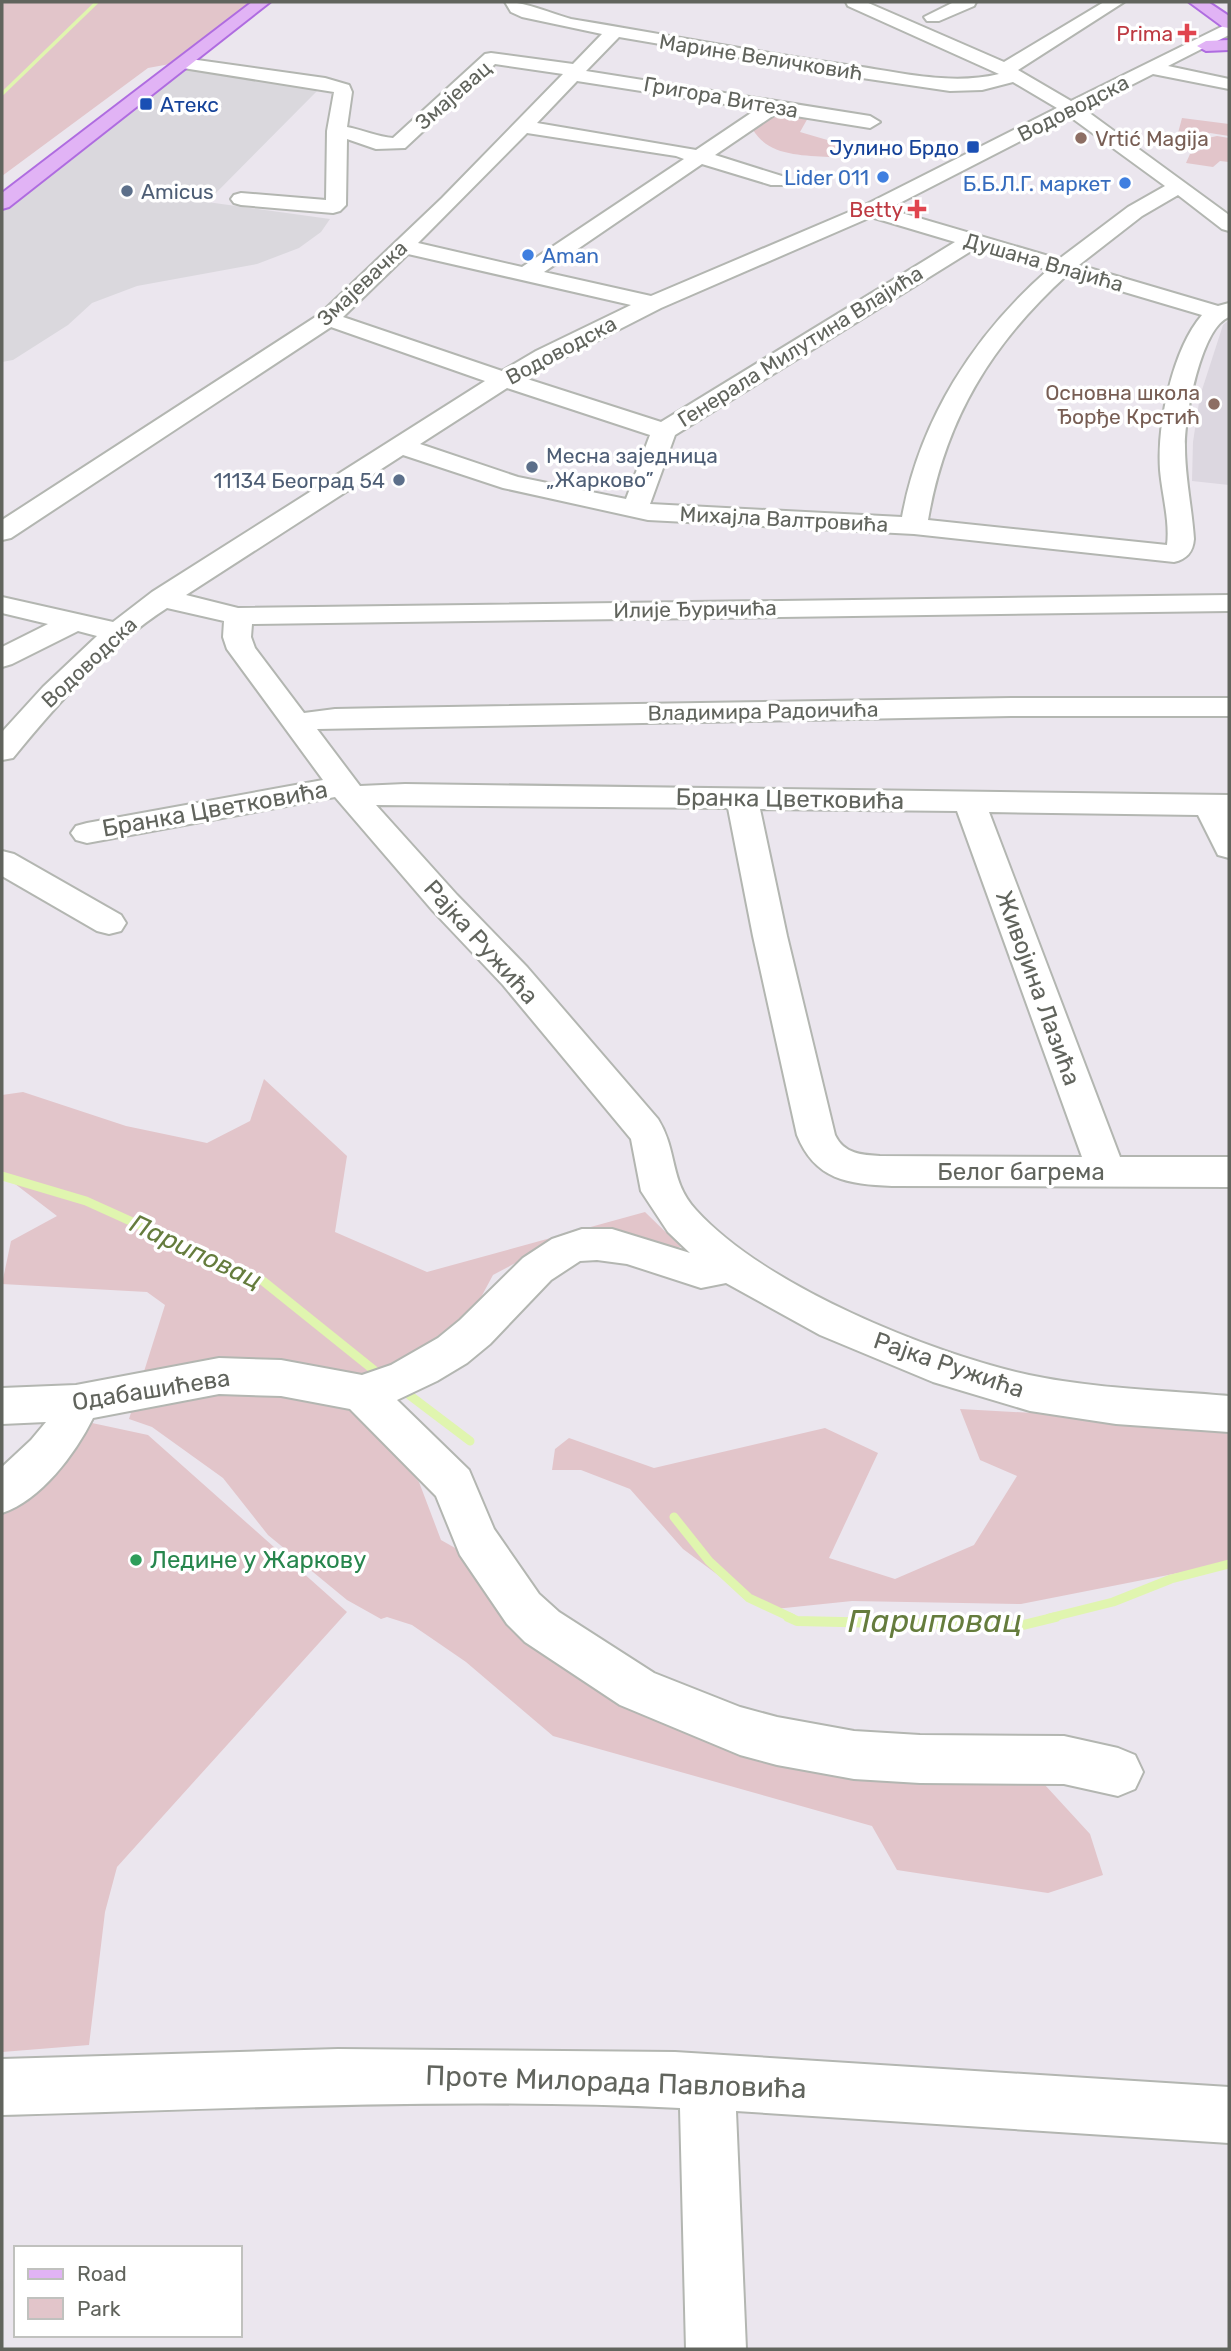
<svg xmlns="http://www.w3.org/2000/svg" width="1231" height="2351" font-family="Rubik,sans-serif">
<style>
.industrial{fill:#dad8dd}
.education{fill:#dcd7e0}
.green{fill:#e2c5ca}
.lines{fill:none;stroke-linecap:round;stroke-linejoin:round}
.stream-far2{stroke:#e0f5af;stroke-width:3.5}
.stream-far1{stroke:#e0f5af;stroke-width:9}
.stream{stroke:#e0f5af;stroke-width:10}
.minor-casing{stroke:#b3b6b1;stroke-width:4}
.major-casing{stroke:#af6ce0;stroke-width:4}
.minor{fill:#fff;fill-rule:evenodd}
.major{fill:#e1b3f5;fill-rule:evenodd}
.health-dot{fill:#e0444e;stroke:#fff;stroke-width:2.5}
.transit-dot{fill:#1a4fb4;stroke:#fff;stroke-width:2.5}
.education-dot{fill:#8d6e63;stroke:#fff;stroke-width:2.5}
.shop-dot{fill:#3f7fe0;stroke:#fff;stroke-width:2.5}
.service-dot{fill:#5c6f8a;stroke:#fff;stroke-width:2.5}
.leisure-dot{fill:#2e9e5b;stroke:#fff;stroke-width:2.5}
.labels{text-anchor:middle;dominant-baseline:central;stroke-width:7;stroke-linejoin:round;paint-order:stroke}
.far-health-label{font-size:21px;fill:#be3a42;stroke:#fff;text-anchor:end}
.far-street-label{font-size:21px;fill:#61645d;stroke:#fff}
.far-transit-label{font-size:21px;fill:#164399;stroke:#fff;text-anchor:start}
.far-education-label{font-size:21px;fill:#785e54;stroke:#fff;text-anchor:start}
.far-shop-label{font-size:21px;fill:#366cbe;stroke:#fff;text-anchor:end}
.far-service-label{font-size:21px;fill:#4e5e75;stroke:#fff;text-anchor:start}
.street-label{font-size:24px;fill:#61645d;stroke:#fff}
.leisure-label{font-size:24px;fill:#27864d;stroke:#fff;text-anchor:start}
.water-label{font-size:26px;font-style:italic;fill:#657c3d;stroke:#fff}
.near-street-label{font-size:28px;fill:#61645d;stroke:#fff}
.near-water-label{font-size:32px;font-style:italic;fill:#657c3d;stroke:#fff}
</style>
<rect width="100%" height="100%" fill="#ebe6ee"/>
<path class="industrial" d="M183,68l139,18 -115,116 123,17 -9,13 -22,16 -42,16 -120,22 -45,17 -24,22 -55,35 -11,2v-152z"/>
<path class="education" d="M1229,320v165l-37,-4 1,-39 7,-46 23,-71z"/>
<g class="green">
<path d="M2,2h250l-82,62 -22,4 -146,108z"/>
<path d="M777,112l32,4 -9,16 41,12 -12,13c-28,-2 -60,-1 -76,-27z"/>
<path d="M1182,118l47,6v12l-19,-3 -9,4 -23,-4z"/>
<path d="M1217,136l12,2v24l-9,-1 -7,6 -27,-4 4,-9 13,-5 -4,-4 11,-3 -2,-4z"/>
<path d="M264,1079l83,77 -12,76 92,40 218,-60 36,35 -10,3 -122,-5 -56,30 -14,26 7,18 -140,81 73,82 22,58 53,30 143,119 316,88 92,8 45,49 13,41 -55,18 -151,-23 -25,-44 -319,-90 -87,-74 -32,-22 -22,-15 -25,-8 -6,2 -34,-19 -79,-65 -45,-57 -71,-51 -23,-8 36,-114 -18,-13 -145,-8 9,-43 46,-25 -55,-42v-79l21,-3 103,34 81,17 43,-22z"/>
<path d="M960,1409l269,15v139l-208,41 -169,-3 -77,8 -26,-11 -66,-49 -53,-60 -49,-19h-29l3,-21 14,-11 85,30 171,-40 53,25 -49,105 66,21 79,-34 43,-69 -37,-16z"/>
<path d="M92,1423l56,12 199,177 -230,255 -12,45 -16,133 -87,7v-548z"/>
</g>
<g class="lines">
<path class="stream-far2" d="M2,94l95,-92"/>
<g class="stream-far1">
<path d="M2,1176l84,25 177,80 117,94"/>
<path d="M400,1388l70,53"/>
<path d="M674,1517l35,44 40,37 43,20"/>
<path d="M1049,1618l64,-16 58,-23 58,-15"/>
</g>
<path class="stream" d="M788,1617l9,4 222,5 37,-9"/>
<g class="minor-casing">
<g id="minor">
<path d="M505,2c21,0 44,11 66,17 97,16 194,35 291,48 45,7 92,18 137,7l-151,-68 -2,-4h20l138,60 100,-60h20l-106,68 53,31 158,-78v12l-61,31 61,13v10l-76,-15 -69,35 145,106v16l-7,-2 -44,-34 -36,21 -63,49 139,41 11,-3v14c-28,10 -45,102 -44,130 0,31 7,61 9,92 -1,13 -7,20 -20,23l-260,-28 -266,-14 -145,-32 -100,-33 -217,140 52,13 991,-13v16l-977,13 -1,13 4,11 49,65 31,-4 51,-1 625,-10h218v18h-218l-694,13 43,57 45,-2 824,11v63l-11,-3 -20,-40 -209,-3 131,345h109v30l-337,-1c-44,-2 -77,-6 -95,-51l-44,-199 -25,-128 -352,-3 81,90 70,72 131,152c20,32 11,62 38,91 69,76 233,143 333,165 66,14 134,15 200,21v36l-113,-8 -86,-13 -97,-29 -113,-47 -94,-52 -25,5 -74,-24 -30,-4 -17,1 -29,19 -61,64 -23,19 -30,18 -40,19 72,70 25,59 45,65 20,18 95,61 86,34 37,10 77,14 66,4 144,1 54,12 17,7 8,17 -8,17 -17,7 -54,-12 -144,-1 -66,-4 -77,-14 -37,-10 -120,-50 -95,-63 -18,-18 -47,-69 -24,-59 -86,-87 -69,-13 -62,-2 -126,24c-18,36 -52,82 -91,95v-46l29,-27 15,-18 -44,2v-36l74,-3 143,-27 62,2 81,15 29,-10 47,-27 22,-18 63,-62 29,-19 30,-10h30l78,24 -22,-21 -27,-41 -10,-52 -128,-154 -70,-74 -98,-114 -248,46 -11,-3 -5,-7 5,-7 11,-3 236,-43 -96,-131 -4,-12 1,-16 -57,-13c-59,38 -109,95 -154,150l-11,2v-28l41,-45 54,-51 -19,-5 -66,33 -10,3v-20l46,-23 -46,-11v-16l111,25 39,-30 333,-211 -154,-54 -320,211 -9,2v-20l318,-206 122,-116 121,-124 -68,-10 -90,84 -29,1 -29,-10 -1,66 -6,6 -7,2 -92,-8 -7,-2 -3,-4 3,-4 7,-2 85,7 1,-69 7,-39 -151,-24 -9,-5 9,-5 142,20 24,7 3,7 -5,35c16,3 31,10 46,11l92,-84 6,-1 82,11 29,-30 -80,-17 -11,-5zM619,37l216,37 115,17 32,-1 31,-8 44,26 -194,98 -212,90 -107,-24 158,-108 69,21h14l3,-4 -3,-4 -70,-22 62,-42 93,15 10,-6 -10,-6 -284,-45zM577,81l180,28 -61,41 -159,-27zM1069,116l96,70 -37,21 -69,52 -171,-50zM527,133l149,23 8,3 -162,108 -104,-24zM871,217l84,25 -294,180 -137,-44 137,-70zM976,248l72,22c-74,65 -128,149 -146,247l-252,-13 25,-69zM408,254l223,51 -95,46 -34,20 -159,-54zM1067,275l135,40c-30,35 -45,110 -42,155 2,24 10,51 7,75l-239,-25c17,-101 64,-177 139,-245zM507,388l143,47 -24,64 -108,-22 -98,-33zM760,809l197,2 125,346 -202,-1c-18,-1 -36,-2 -45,-21l-48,-199z"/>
<path d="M954,2h22l-2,4 -35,15h-12l-3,-4z"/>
<path d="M2,851l12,3 107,61 5,8 -5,8 -12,3 -12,-3 -95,-55z"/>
<path d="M338,2049l337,3 554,35v56l-493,-32 10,238h-60l-6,-241c-226,-11 -452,1 -678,7v-56z"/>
</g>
</g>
<g class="major-casing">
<g id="major">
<path d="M252,2h18l-261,205 -7,2v-16z"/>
<path d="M1189,2h19l21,14v12l-6,-1z"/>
<path d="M1229,40v10l-23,1 -9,-5 9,-5z"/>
</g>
</g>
<use href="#minor" class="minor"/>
<use href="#major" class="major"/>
</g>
<g class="health-dot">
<path d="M1183.5 22.5h7v7h7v7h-7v7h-7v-7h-7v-7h7z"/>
<path d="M913.5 198.5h7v7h7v7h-7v7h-7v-7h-7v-7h7z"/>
</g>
<g class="transit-dot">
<rect x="139" y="97" width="14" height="14" rx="3.5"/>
<rect x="966" y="140" width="14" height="14" rx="3.5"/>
</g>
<g class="education-dot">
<circle cx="1081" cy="138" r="7"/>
<circle cx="1214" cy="404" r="7"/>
</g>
<g class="shop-dot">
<circle cx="883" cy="177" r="7"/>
<circle cx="1125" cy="183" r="7"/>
<circle cx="528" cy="255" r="7"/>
</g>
<g class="service-dot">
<circle cx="127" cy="191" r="7"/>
<circle cx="532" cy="467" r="7"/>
<circle cx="399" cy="480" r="7"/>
</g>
<circle class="leisure-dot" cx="136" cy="1560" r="7"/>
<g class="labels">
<g class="far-health-label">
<text x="1173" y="33">Prima</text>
<text x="903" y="209">Betty</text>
</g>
<g class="far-street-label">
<text transform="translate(761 57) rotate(9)">Марине Величковић</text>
<text transform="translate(453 95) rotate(-41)">Змајевац</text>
<text transform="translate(721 97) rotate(10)">Григора Витеза</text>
<text transform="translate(1073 108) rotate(-27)">Водоводска</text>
<text transform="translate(1044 262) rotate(16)">Душана Влајића</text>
<text transform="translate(362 283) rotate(-43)">Змајевачка</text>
<text transform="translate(800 346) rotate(-32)">Генерала Милутина Влајића</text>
<text transform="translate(561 350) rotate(-28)">Водоводска</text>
<text transform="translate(784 519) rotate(3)">Михајла Валтровића</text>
<text transform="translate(695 609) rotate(-1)">Илије Ђуричића</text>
<text transform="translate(89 662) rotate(-43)">Водоводска</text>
<text transform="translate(763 711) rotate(-1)">Владимира Радоичића</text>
</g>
<g class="far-transit-label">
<text x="160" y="104">Атекс</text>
<text x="959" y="147" text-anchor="end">Јулино Брдо</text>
</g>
<g class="far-education-label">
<text x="1095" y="138">Vrtić Magija</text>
<text x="1200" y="392" text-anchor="end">Основна школа<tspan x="1200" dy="24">Ђорђе Крстић</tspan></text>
</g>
<g class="far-shop-label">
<text x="869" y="177">Lider 011</text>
<text x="1111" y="183">Б.Б.Л.Г. маркет</text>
<text x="542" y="255" text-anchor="start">Aman</text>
</g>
<g class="far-service-label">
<text x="141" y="191">Amicus</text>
<text x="546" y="455">Месна заједница<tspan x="546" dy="24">„Жарково”</tspan></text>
<text x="385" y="480" text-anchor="end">11134 Београд 54</text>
</g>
<g class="street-label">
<text transform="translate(790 799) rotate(1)">Бранка Цветковића</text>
<text transform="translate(215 809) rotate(-10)">Бранка Цветковића</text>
<text transform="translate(481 942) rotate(48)">Рајка Ружића</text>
<text transform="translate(1038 988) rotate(70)">Живојина Лазића</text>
<text x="1021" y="1172">Белог багрема</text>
<text transform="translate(949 1365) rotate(19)">Рајка Ружића</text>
<text transform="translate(151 1390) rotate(-9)">Одабашићева</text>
</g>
<g class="leisure-label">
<text x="150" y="1560">Ледине у Жаркову</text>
</g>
<g class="water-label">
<text transform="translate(196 1252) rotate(25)">Париповац</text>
</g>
<g class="near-street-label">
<text transform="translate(616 2082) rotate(2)">Проте Милорада Павловића</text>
</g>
<g class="near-water-label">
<text x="935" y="1621">Париповац</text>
</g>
</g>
<rect width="1231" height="2351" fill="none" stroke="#61645d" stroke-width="7"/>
<rect x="14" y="2246" width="228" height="91" fill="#ffffff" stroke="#c0c1be" stroke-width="2"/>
<rect x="28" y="2269" width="35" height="10" fill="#e1b3f5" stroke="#c0c1be" stroke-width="2"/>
<text x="77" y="2281" font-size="21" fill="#61645d">Road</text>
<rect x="28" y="2298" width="35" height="21" fill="#e2c5ca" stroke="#c0c1be" stroke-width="2"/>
<text x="77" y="2316" font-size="21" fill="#61645d">Park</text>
</svg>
